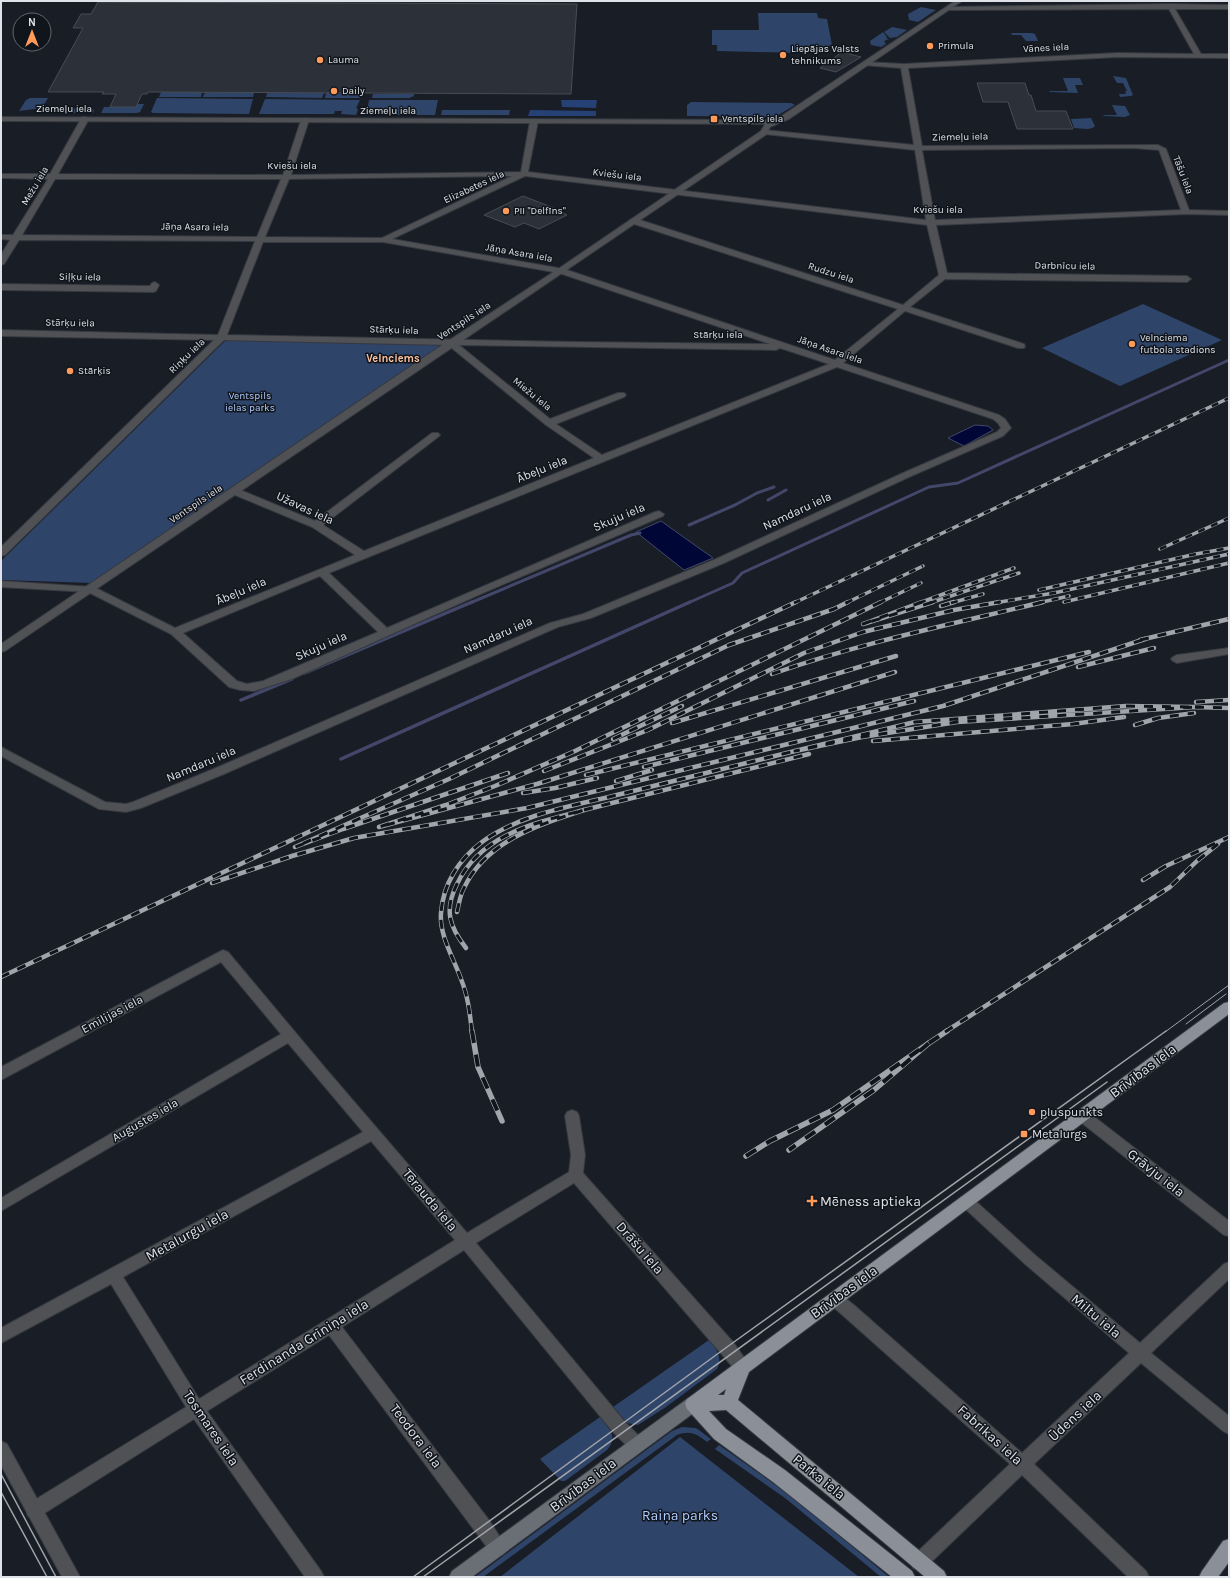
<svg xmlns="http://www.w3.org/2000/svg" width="1230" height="1578" font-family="Karla,sans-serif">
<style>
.green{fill:#2f4469}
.forest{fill:#254175}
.water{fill:#000636;stroke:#43486b}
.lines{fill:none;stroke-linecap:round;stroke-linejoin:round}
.stream-far1{stroke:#43486b;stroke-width:3}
.stream{stroke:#43486b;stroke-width:3.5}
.building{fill:#2c3039;stroke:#474c55}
.minor-casing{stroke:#353940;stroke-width:2}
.tertiary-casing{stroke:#353940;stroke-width:2}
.secondary-casing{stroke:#353940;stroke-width:2}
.trunk-casing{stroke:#353940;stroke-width:2}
.minor{fill:#4f5155;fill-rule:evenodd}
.tertiary{fill:#4f5155;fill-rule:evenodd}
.secondary{fill:#6a6e75;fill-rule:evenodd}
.trunk{fill:#8a8f98;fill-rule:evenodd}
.tram-far1{stroke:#a1a4ab;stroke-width:1}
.tram{stroke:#a1a4ab;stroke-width:1.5}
.rail-far2-casing{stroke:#a1a4ab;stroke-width:3.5}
.rail-far1-casing{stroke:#a1a4ab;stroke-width:4.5}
.rail-casing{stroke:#a1a4ab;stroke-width:5.5}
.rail-far2{stroke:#10141b;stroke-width:2.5;stroke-dasharray:7;stroke-linecap:butt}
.rail-far1{stroke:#10141b;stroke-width:3;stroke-dasharray:9;stroke-linecap:butt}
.rail{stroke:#10141b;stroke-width:4;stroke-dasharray:12;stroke-linecap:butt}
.poi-dot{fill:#ff9b5a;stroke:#10141b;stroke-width:1.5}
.labels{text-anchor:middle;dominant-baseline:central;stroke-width:3;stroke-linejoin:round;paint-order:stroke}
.far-poi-label{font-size:10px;fill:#dfe2e8;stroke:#10141b;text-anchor:start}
.far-street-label{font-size:10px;fill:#dfe2e8;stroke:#10141b}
.far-park-label{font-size:10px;fill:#b1ccfd;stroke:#10141b}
.far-neighbourhood-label{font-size:11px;font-weight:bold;fill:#fdc4a2;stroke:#10141b}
.street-label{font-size:12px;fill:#dfe2e8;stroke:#10141b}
.poi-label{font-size:12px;fill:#dfe2e8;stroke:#10141b;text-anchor:start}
.near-street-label{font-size:14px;fill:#dfe2e8;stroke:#10141b}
.near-poi-label{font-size:14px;fill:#dfe2e8;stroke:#10141b;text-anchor:start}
.near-park-label{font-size:14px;fill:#b1ccfd;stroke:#10141b}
</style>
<rect width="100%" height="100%" fill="#191d25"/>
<g class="green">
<path d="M921,7l15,3 -18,12 -9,-2 -1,-6z"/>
<path d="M758,13h59l1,5 9,1 5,26 -8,2 3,1 -28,5 -82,-2v-6h-5v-15h47z"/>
<path d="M892,27l15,3 -10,7 -7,1 -6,-6z"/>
<path d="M883,32l4,5 -1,1 3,1 -5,2 2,3 -5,3 -10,-2 -1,-4z"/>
<path d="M1011,33h21l3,1 3,7h-12l-5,-6h-9z"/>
<path d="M1113,76l13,2 7,17 -2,1 -11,1 -1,-3h7l-1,-3h2l-4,-8h-6z"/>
<path d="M1063,78h17l3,7h-8l3,8 -28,-1 -1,-1h19z"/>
<path d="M161,92h41l-1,5h-42z"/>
<path d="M205,92l49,1 -1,4h-50z"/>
<path d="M267,93h57l-2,5 -56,-1z"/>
<path d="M326,93l35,1 -1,4h-35z"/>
<path d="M373,94h41v2l-5,2h-37z"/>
<path d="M30,98h18l-6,10 -23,3 7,-11z"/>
<path d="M157,98l96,1 -4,15 -96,-1 -2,-1z"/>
<path d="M265,99l95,1 -4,8 2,1 -2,6 -15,-1 1,-3h-7l-1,3h-75z"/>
<path d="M369,100h69l-3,15h-69z"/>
<path d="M691,102l100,1 4,2 -20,12 -88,-1v-11z"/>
<path d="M137,104h7l-4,8 -3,1h-36l3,-6h31z"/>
<path d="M1112,105l13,1 5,9 -5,2 -21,-1 -1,-1h14z"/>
<path d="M51,108l41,1 2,1 -1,3h-51z"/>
<path d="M442,110h68l-1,5h-68z"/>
<path d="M1091,118l4,8c-4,5 -14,2 -21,2l-3,-9z"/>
<path d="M1143,304l79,36 -102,46 -78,-38z"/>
<path d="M231,340l205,4 4,2 -1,2 -348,235 -90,-3v-19l224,-220z"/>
<path d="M709,1340c7,8 14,18 8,29l-51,38 -28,18 -11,-2 -14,-16z"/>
<path d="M600,1417c9,11 19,20 7,33l-42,31h-4l-21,-22z"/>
<path d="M682,1427l14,1 15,11 -4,3c-10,-8 -17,-12 -30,-7l-194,142h-8l197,-146z"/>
<path d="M680,1437l179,140h-359z"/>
<path d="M719,1445l75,53 95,79h-8l-96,-79 -70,-49z"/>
</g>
<g class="forest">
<path d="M561,100h36l-1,8 -34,-1z"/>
<path d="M530,110l66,1v5h-68z"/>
</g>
<g class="water">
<path d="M975,425l13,1 5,4 -29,16 -16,-8z"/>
<path d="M661,521l52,37 -29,12 -48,-38z"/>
</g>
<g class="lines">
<g class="stream-far1">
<path d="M768,500l18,-10"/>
<path d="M689,525l46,-20 22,-12 17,-6"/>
<path d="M470,603l161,-68 9,-2"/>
<path d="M688,603l45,-20 9,-10 187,-86 29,-4 271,-123"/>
</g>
<g class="stream">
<path d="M305,673l167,-71"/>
<path d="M241,700l51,-21"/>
<path d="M341,759l349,-157"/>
</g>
</g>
<g class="building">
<path d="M98,2l479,2 -6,90 -423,-2 -1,2h-5l-6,13h-26l6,-13h-14l2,-2h-56l35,-64h-10l8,-14h10z"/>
<path d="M842,52l19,5 -25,15 -16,-4z"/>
<path d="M977,83h48l4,12h2l5,16h30l7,18h-56l-9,-27h-25z"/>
<path d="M523,196l31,12 13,7 -28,14 -15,-6 -9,4 -31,-12z"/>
</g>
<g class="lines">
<g class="minor-casing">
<g id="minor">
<path d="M1170,4l59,1v4h-54l26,45h28v4l-112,-1 -209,11 14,78 236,-1 8,4 23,61 40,1v4l-43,-1 -250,11 11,48 240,3 4,3 -4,3 -242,-3 -35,28 114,37 1,2 -1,2h-6l-113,-37 -62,52 156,52 6,4 6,9 -8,8 -94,41 -185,86 -133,55 -33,9 -334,147 -83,34 -15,4 -27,-3 -98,-53v-9l104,55 21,2 7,-2 83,-34 334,-145 33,-9 133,-55 187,-86 94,-41 4,-4 -3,-5 -5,-4 -156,-52 -508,206 58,55 268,-116 4,-1 5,3 -1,2 -180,77 -191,86 -38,12 -14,-1 -11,-3 -58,-53 -83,-42 -87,-5v-6l93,6 81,41 180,-73 -43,-28 -82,-34 -1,-2 1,-2h8l77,32 117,-88h6l2,2 -2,2 -115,88 41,26 230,-93 -48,-33 -98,-80 -224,-5 -219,215 -4,1v-9l213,-207 -213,-4v-6l217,5 37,-94 -236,-1 -15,24 -3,1v-10l9,-15 -9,-1v-4h12l35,-56 -47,-1v-4h49l32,-57h3l4,2 -31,55 225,1 18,-55 4,-2 4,2 -18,55 230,-3 9,-51 4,-2 4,2 -10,51 398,48 -11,-70 -151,-16 -4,-2 4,-2 150,15 -13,-77 -38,-3 -2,-1 4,-2 39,2 213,-11 77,1 -25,-45 -220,1 -3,-2 1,-1zM1134,148l25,2 22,60 -246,10 -13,-70zM512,176l-130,62 -117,-1 24,-58zM525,176l402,49 12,50 -36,30 -266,-86h-6l-1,2 1,2 267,86 -63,51 -271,-91 -172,-30zM55,179h226l-24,58 -235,-2zM263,242h120l176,31 211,71 -196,-2 -347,-7zM459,345l317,5 4,-2 49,16 -227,91 -46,-31 68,-27 2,-2 -2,-2h-6l-68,26zM320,576l58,56 -115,49 -16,3 -10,-3 -54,-48z"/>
<path d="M155,282l4,3 -3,6 -3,1 -152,-2v-6l149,2 2,-3z"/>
<path d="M1229,648v6l-52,9 -4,-2 -2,-2 2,-2 4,-2z"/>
<path d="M223,950l5,2 98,117 141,164 102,-61 2,-17 -6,-39 2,-4 5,-2 5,2 2,4 6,39 -2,18 150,169 18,25 -2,5 -6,2 -6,-2 -163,-189 -98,60 149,179 18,18 2,5 -2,5 -6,3 -6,-3 -18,-18 -149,-182 -122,77 147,193 18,28 -3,6 -6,2 -6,-2 -163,-219 -122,76 114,160 3,6h-19l-111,-158 -154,97 -6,2 -6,-2 -2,-6 2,-6 158,-97 -75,-123 -110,59v-15l362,-196 -75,-89 -287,168v-13l280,-164 -60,-72 -220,118v-13zM371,1141l84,99 -256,159 -76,-122z"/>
<path d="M1083,1110l5,2 141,109v15l-5,-1 -146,-115 -2,-4 2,-4z"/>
<path d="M966,1195l5,2 64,58 105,88 84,-79 5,-2v17l-78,74 78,63v18l-6,-3 -82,-68 -107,101 112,107 3,6h-21l-106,-102 -97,93 -6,2 -6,-2 -3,-6 3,-6 97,-92 -180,-160 -3,-5 3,-5 5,-2 5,2 14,11 168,148 107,-100 -104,-89 -64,-59 -2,-4 2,-4z"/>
</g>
</g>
<g class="tertiary-casing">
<g id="tertiary">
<path d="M955,1h7l-173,118 -19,8 -3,7 -762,517 -4,1v-8l447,-303 110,-72 203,-138 4,-7 -764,-3v-4l773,3 9,-5z"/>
<path d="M1,1441l6,3 73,133h-18l-61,-112z"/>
</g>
</g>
<g class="secondary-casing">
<path id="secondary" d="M693,1397l6,2 2,5 -2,5 -227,168h-23l3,-6 235,-172z"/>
</g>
<g class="trunk-casing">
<g id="trunk">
<path d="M1229,1002v12l-480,358 -11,28 206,171 3,6h-22l-199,-167 -17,1 17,18 59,41 127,101 3,6h-23l-119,-95 -59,-43 -27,-30 -2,-5 2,-5 537,-396zM726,1389l-2,6h-6z"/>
<path d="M1229,1539v23l-11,15h-19l3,-6 21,-30z"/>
</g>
</g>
<use href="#minor" class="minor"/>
<use href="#tertiary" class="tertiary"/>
<use href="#secondary" class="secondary"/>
<use href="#trunk" class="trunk"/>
<g class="tram-far1">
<path d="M1186,1024l40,-30"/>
<path d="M1165,1032l64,-47"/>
</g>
<g class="tram">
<path d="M1,1474l55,103"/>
<path d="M1,1492l46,85"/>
<path d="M413,1577l314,-230 439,-316"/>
<path d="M423,1577l684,-495"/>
</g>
<g class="rail-far2-casing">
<g id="rail-far2">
<path d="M1160,549l69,-31"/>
<path d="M1039,590l157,-36 33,-6"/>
<path d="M1064,602l165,-39"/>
<path d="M794,603l435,-205"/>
<path d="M846,603l77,-37"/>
<path d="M879,603l42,-20"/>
<path d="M919,603l95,-35"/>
<path d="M930,603l89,-30"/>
<path d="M951,603l32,-9"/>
<path d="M994,603l60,-10 175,-39"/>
<path d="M1038,603l31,-7"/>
</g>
</g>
<g class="rail-far1-casing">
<g id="rail-far1">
<path d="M881,602l-306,149 -80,35 -49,19 -67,22 158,-43 358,-112"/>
<path d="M922,602l-59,22 70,-22"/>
<path d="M941,606l13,-4"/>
<path d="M1140,640l89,-21"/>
<path d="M1078,667l76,-19"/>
<path d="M772,674c88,-31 180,-50 271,-72"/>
<path d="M1196,702l33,-2"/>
<path d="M1126,706l69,1 -238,15 -95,15 -67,14 120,-29z"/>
<path d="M1195,707l34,1"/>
<path d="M1195,707h6"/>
<path d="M672,723l224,-67"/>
<path d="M1135,725l23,-7 36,-5"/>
<path d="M613,739l69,-33"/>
<path d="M873,741l200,-17 51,-7"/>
<path d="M644,767l270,-66"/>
<path d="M544,771l104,-41 156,-77 59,-21 91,-22 46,-8"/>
<path d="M508,773l-165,56 -48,18 154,-68 280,-134 105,-36 14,-7"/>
<path d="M586,775l503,-123"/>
<path d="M616,781l36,-11"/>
<path d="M523,793l32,-5 42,-10"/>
<path d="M584,810l225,-56"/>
<path d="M1143,880l23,-14 63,-29"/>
<path d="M212,883l80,-27 62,-18 173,-30 416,-102 202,-67"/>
<path d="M457,912c2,-8 3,-17 7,-24 22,-47 74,-63 120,-78 -49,13 -103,24 -127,74 -13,26 -8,42 9,64"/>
<path d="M1,977l795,-375"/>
<path d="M472,1032c-2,-18 -4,-36 -11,-53 -7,-20 -22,-44 -20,-66 2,-29 18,-54 41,-71 40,-29 92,-36 139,-48 58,-14 116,-29 174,-43"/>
<path d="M945,1032l225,-145 27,-26 21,-17"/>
</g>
</g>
<g class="rail-casing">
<g id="rail">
<path d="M472,1031l6,36 24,54"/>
<path d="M929,1043l18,-12"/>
<path d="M746,1156l24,-15 63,-31 96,-67 -55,47 -85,60"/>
</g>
</g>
<use href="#rail-far2" class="rail-far2"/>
<use href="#rail-far1" class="rail-far1"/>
<use href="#rail" class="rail"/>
</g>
<g class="poi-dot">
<circle cx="930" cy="46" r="4"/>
<circle cx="783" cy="55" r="4"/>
<circle cx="320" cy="60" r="4"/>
<circle cx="334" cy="91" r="4"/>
<rect x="710" y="115" width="8" height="8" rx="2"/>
<circle cx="506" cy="211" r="4"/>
<circle cx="1132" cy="344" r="4"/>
<circle cx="70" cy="371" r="4"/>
<circle cx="1032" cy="1112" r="4"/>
<rect x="1020" y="1130" width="8" height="8" rx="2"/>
<path d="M810 1195h4v4h4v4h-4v4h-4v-4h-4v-4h4z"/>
</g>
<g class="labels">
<g class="far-poi-label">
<text x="938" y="46">Primula</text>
<text x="791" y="49">Liepājas Valsts<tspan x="791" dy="12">tehnikums</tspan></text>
<text x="328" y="60">Lauma</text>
<text x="342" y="91">Daily</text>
<text x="722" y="119">Ventspils iela</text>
<text x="514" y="211">PII "Delfīns"</text>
<text x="1140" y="338">Velnciema<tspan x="1140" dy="12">futbola stadions</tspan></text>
<text x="78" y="371">Stārķis</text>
</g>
<g class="far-street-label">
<text transform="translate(1046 48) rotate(-3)">Vānes iela</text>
<text x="64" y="109">Ziemeļu iela</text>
<text x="388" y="111">Ziemeļu iela</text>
<text transform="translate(960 137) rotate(-1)">Ziemeļu iela</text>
<text x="292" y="166">Kviešu iela</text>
<text transform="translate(617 175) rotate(7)">Kviešu iela</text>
<text transform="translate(1183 175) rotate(69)">Tāšu iela</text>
<text transform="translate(35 186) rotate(-59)">Mežu iela</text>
<text transform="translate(474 187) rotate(-25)">Elizabetes iela</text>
<text x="938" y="210">Kviešu iela</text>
<text transform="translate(195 227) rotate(1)">Jāņa Asara iela</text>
<text transform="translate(519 253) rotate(10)">Jāņa Asara iela</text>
<text transform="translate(1065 266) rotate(1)">Darbnīcu iela</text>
<text transform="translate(831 273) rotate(18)">Rudzu iela</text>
<text transform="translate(80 277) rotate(1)">Siļķu iela</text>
<text transform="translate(464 321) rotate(-33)">Ventspils iela</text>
<text transform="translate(70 323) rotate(1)">Stārķu iela</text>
<text transform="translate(394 330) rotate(2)">Stārķu iela</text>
<text x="718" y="335">Stārķu iela</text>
<text transform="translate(830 350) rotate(19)">Jāņa Asara iela</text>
<text transform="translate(187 356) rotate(-44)">Riņķu iela</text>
<text transform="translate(532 394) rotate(39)">Miežu iela</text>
<text transform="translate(196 504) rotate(-34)">Ventspils iela</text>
</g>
<g class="far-park-label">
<text x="250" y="396">Ventspils<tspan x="250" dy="12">ielas parks</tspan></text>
</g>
<g class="far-neighbourhood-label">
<text x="393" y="358">Velnciems</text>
</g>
<g class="street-label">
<text transform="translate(542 469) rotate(-22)">Ābeļu iela</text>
<text transform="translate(305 508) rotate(25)">Užavas iela</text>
<text transform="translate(797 511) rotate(-25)">Namdaru iela</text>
<text transform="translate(619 517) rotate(-23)">Skuju iela</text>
<text transform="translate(241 591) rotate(-23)">Ābeļu iela</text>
<text transform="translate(498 635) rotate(-24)">Namdaru iela</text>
<text transform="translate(321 646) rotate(-24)">Skuju iela</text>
<text transform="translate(201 764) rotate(-23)">Namdaru iela</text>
<text transform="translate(112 1014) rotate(-28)">Emīlijas iela</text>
<text transform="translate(145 1120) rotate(-30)">Augustes iela</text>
</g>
<g class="poi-label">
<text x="1040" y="1112">pluspunkts</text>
<text x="1032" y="1134">Metalurgs</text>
</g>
<g class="near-street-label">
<text transform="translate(1143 1071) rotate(-37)">Brīvības iela</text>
<text transform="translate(1156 1173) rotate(38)">Grāvju iela</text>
<text transform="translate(430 1200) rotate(50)">Tērauda iela</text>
<text transform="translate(187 1235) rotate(-29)">Metalurgu iela</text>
<text transform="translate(640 1248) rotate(49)">Drāšu iela</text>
<text transform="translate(844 1292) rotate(-36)">Brīvības iela</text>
<text transform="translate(1096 1316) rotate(40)">Miltu iela</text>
<text transform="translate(304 1342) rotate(-32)">Ferdinanda Grīniņa iela</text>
<text transform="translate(1075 1416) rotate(-43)">Ūdens iela</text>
<text transform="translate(211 1428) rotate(56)">Tosmares iela</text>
<text transform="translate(990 1435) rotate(42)">Fabrikas iela</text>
<text transform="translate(416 1436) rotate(53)">Teodora iela</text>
<text transform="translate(819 1477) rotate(39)">Parka iela</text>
<text transform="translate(583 1485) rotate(-37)">Brīvības iela</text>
</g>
<g class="near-poi-label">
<text x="820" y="1201">Mēness aptieka</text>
</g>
<g class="near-park-label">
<text x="680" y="1515">Raiņa parks</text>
</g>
</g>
<rect width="1230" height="1578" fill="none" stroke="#dfe2e8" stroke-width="4"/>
<g transform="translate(32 32)"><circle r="19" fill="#10141b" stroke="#63666d"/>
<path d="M0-3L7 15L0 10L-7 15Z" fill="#ff9b5a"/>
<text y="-6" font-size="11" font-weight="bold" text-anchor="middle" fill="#dfe2e8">N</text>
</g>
</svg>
